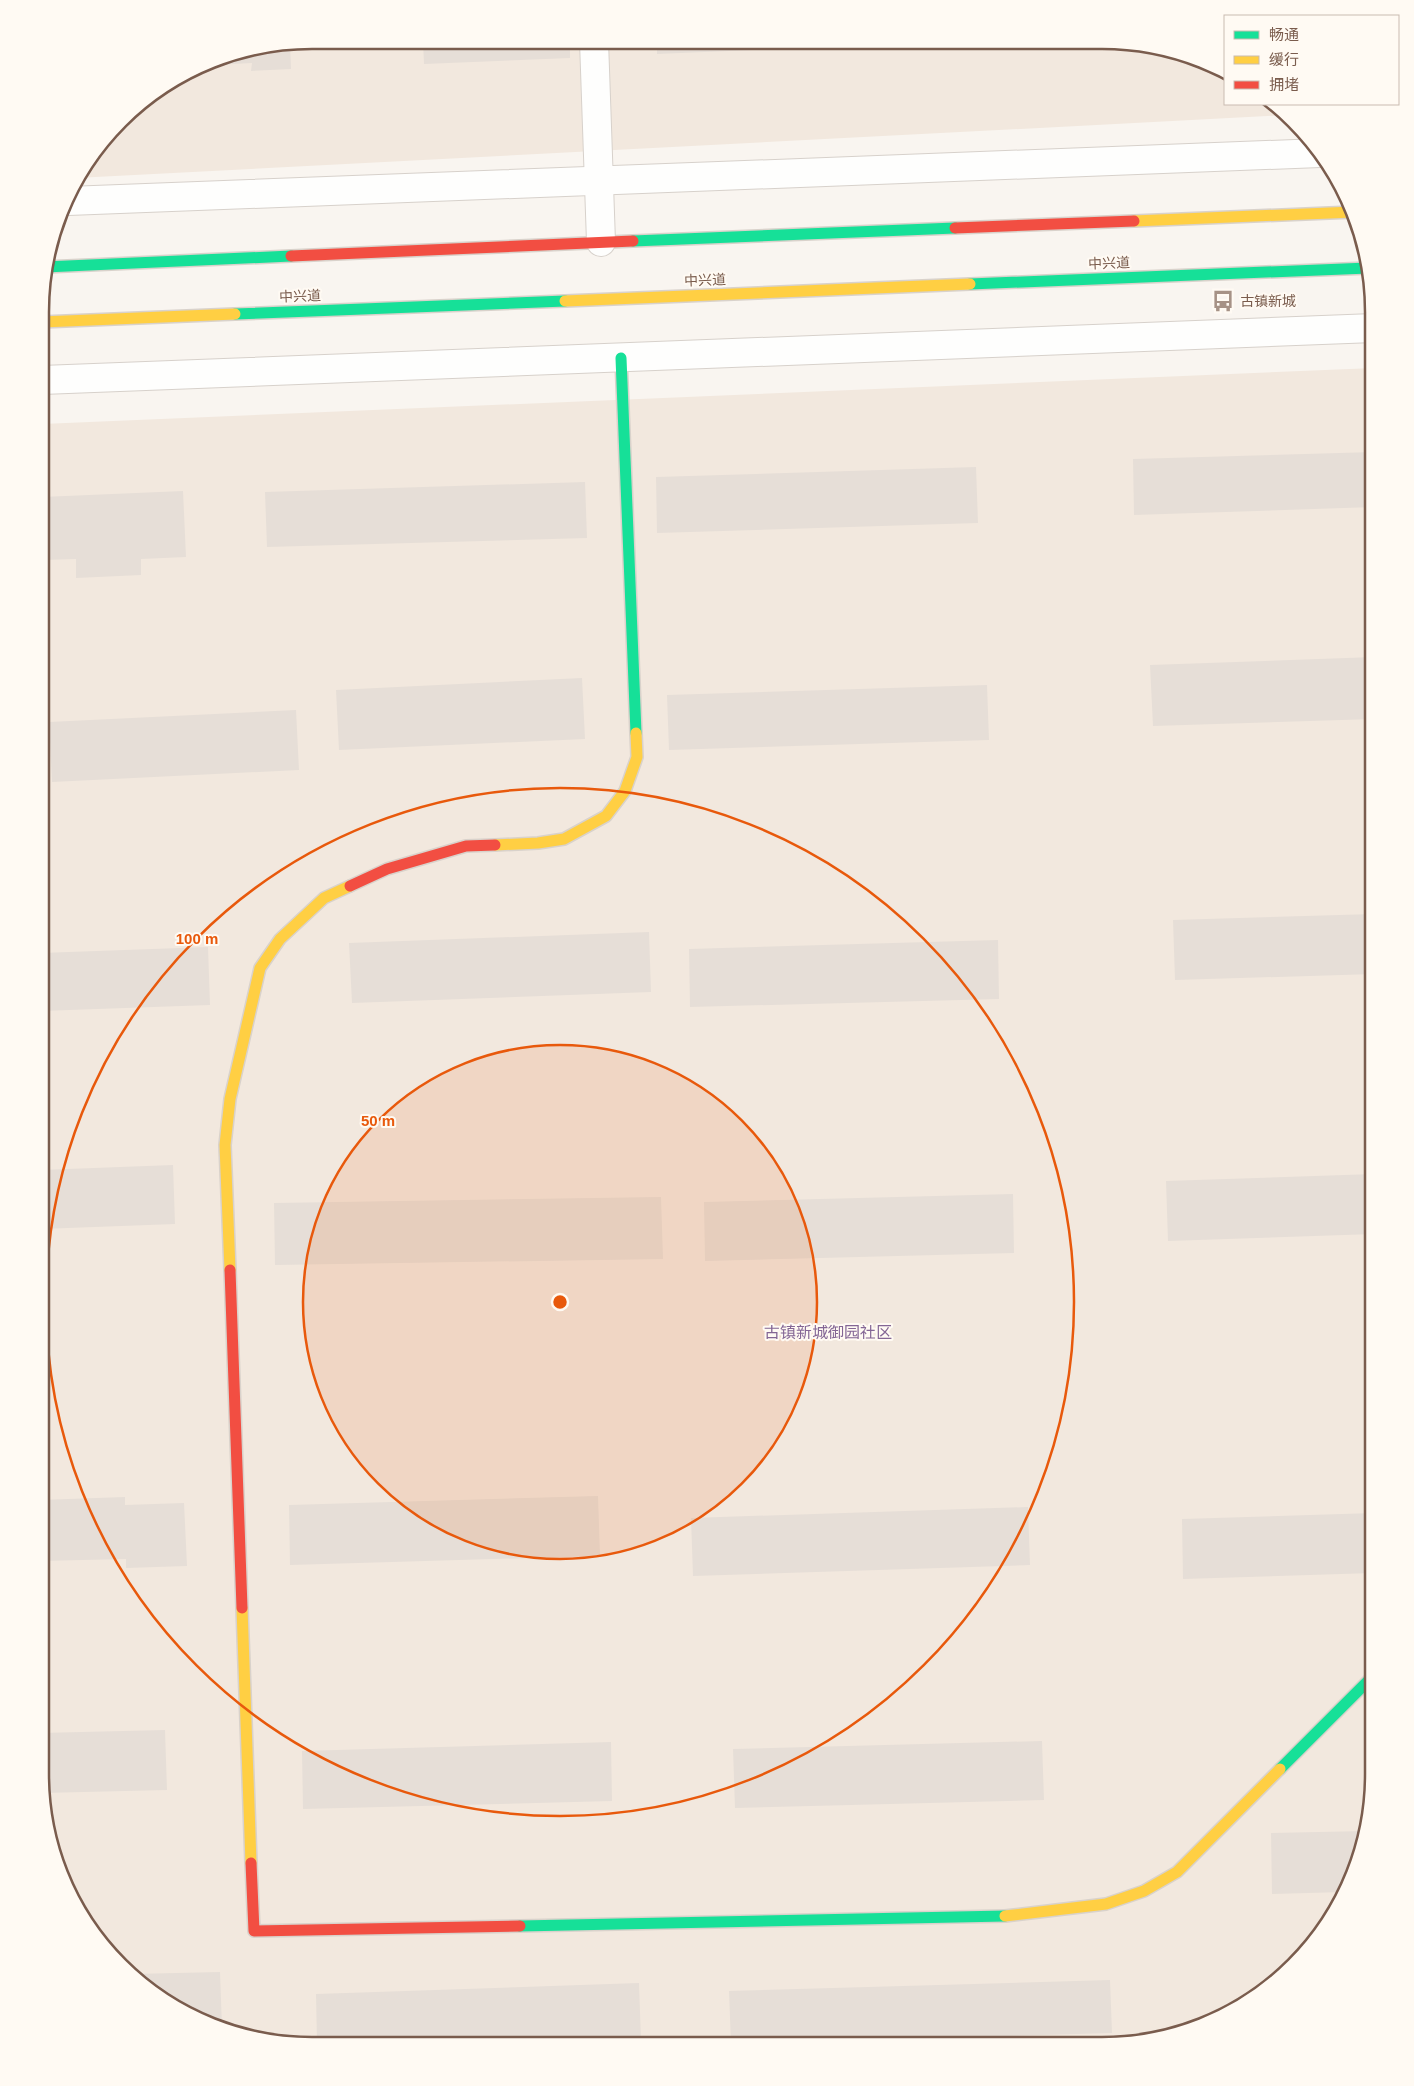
<svg xmlns="http://www.w3.org/2000/svg" width="1414" height="2086" font-family="Helvetica,'Noto Sans SC',sans-serif">
<style>
.residential{fill:#f2e8de}
.building{fill:#e6ded7}
.lines{fill:none;stroke-linecap:round;stroke-linejoin:round}
.street-casing{stroke:#d7d1cb;stroke-width:30}
.fast-casing{stroke:#d9d2cb;stroke-width:14}
.slow-casing{stroke:#d9d2cb;stroke-width:14}
.jam-casing{stroke:#d9d2cb;stroke-width:14}
.street{stroke:#fefefd;stroke-width:28}
.fast{stroke:#16e098;stroke-width:11}
.slow{stroke:#ffcf43;stroke-width:11}
.jam{stroke:#f24e42;stroke-width:11}
.ring{fill:none;stroke:#e8590c;stroke-width:2.5}
.labels{text-anchor:middle;dominant-baseline:central;stroke-width:4;stroke-linejoin:round;paint-order:stroke}
.street-label{font-size:14px;fill:#7a5c4d;stroke:#fffaf3}
.poi-label{font-size:14px;fill:#7a5c4d;stroke:#fffaf3;text-anchor:start}
.quarter-label{font-size:16px;fill:#846695;stroke:#fffaf3}
.rim{fill:none;stroke:#7a5c4d;stroke-width:2.5}
.centre{fill:#e8590c;stroke:#fffaf3;stroke-width:2.5}
.ring-label{font-size:15px;text-anchor:middle;font-weight:bold;fill:#e8590c;stroke:#fffaf3;stroke-width:4;stroke-linejoin:round;paint-order:stroke}
</style>
<rect width="100%" height="100%" fill="#f9f5f0"/>
<g class="residential">
<path d="M312,40l826,2 68,19 19,11v32h51l12,11 -1212,63 57,-71 91,-52z"/>
<path d="M1374,368l-1,1424 -14,70 -31,63 -47,54 -59,39 -67,23 -53,5 -825,-2 -69,-19 -47,-25 -54,-47 -39,-59 -23,-67 -5,-53 2,-1350z"/>
</g>
<g class="building">
<path d="M423,40l147,1v17l-146,6z"/>
<path d="M657,41l259,1v1l-259,11z"/>
<path d="M290,44l1,25 -40,2 1,-8 -39,2v-4l11,-6z"/>
<path d="M1374,452v55l-240,8 -1,-56z"/>
<path d="M976,467l2,56 -321,10 -1,-56z"/>
<path d="M585,482l2,56 -320,9 -2,-55z"/>
<path d="M183,491l3,66 -45,2v16l-65,3v-19l-32,1 -2,-63z"/>
<path d="M1374,657v62l-221,7 -3,-61z"/>
<path d="M582,678l3,61 -246,11 -3,-60z"/>
<path d="M987,685l2,55 -320,10 -2,-55z"/>
<path d="M296,710l3,60 -247,12 -3,-60z"/>
<path d="M1374,914v60l-199,6 -2,-60z"/>
<path d="M649,932l2,60 -299,11 -3,-60z"/>
<path d="M998,940l1,59 -309,8 -1,-58z"/>
<path d="M208,947l2,58 -169,6v-58z"/>
<path d="M173,1165l2,59 -134,5v-59z"/>
<path d="M1374,1174v60l-206,7 -2,-60z"/>
<path d="M1013,1194l1,59 -309,8 -1,-59z"/>
<path d="M661,1197l2,62 -388,6 -1,-62z"/>
<path d="M598,1496l2,60 -310,9 -1,-60z"/>
<path d="M125,1497v8l59,-2 3,63 -61,2v-9l-86,2v-61z"/>
<path d="M1028,1507l2,58 -337,11 -2,-58z"/>
<path d="M1374,1513l-1,60 -190,6 -1,-60z"/>
<path d="M165,1730l2,60 -125,3 -2,-60z"/>
<path d="M1042,1741l2,59 -309,8 -2,-59z"/>
<path d="M611,1742l1,59 -309,8 -1,-58z"/>
<path d="M1366,1831l-7,31 -15,30 -72,2 -1,-61z"/>
<path d="M220,1972l2,56 -14,-3 -47,-25 -29,-26z"/>
<path d="M1110,1980l2,53 -381,11 -2,-53z"/>
<path d="M639,1983l2,58 -108,3h-216l-1,-50z"/>
</g>
<g class="lines">
<g class="street-casing">
<g id="street">
<path d="M594,41l7,201"/>
<path d="M68,201l1252,-48"/>
<path d="M42,380l1332,-52"/>
</g>
</g>
<g class="fast-casing">
<g id="fast">
<path d="M633,241l322,-13"/>
<path d="M45,267l246,-11"/>
<path d="M970,284l398,-16"/>
<path d="M235,314l330,-13"/>
<path d="M621,358l15,375"/>
<path d="M1280,1769l93,-93"/>
<path d="M520,1926l485,-10"/>
</g>
</g>
<g class="slow-casing">
<g id="slow">
<path d="M1134,221l219,-9"/>
<path d="M565,301l405,-17"/>
<path d="M42,322l193,-8"/>
<path d="M495,845l43,-2 26,-4 42,-23 19,-25 12,-34 -1,-24"/>
<path d="M230,1270l-5,-125 5,-46 30,-131 20,-29 44,-41 26,-12"/>
<path d="M242,1608l9,255"/>
<path d="M1005,1916l101,-12 38,-13 33,-19 103,-103"/>
</g>
</g>
<g class="jam-casing">
<g id="jam">
<path d="M955,228l179,-7"/>
<path d="M291,256l342,-15"/>
<path d="M350,886l37,-17 79,-23 29,-1"/>
<path d="M230,1270l12,338"/>
<path d="M251,1863l3,68 266,-5"/>
</g>
</g>
<use href="#street" class="street"/>
<use href="#fast" class="fast"/>
<use href="#slow" class="slow"/>
<use href="#jam" class="jam"/>
</g>
<circle cx="560" cy="1302" r="257" fill="#e8590c" fill-opacity=".12"/>
<g class="ring">
<circle cx="560" cy="1302" r="257"/>
<circle cx="560" cy="1302" r="514"/>
</g>
<defs>
<g id="bus-bare" transform="scale(1.725)"><path d="M-5-6H5V4H4V6H2V4H-2V6H-4V4H-5ZM-3.5-4V0h7V-4ZM-3.5 1.2v1.5H-2V1.2ZM2 1.2v1.5H3.5V1.2Z" fill="#a69286" stroke="#fffaf3" stroke-width="2.5" paint-order="stroke"/></g>
</defs>
<g fill-rule="evenodd">
<use href="#bus-bare" x="1223" y="301"/>
</g>
<g class="labels">
<g class="street-label">
<text transform="translate(1109 263) rotate(-2)">中兴道</text>
<text transform="translate(705 280) rotate(-2)">中兴道</text>
<text transform="translate(300 296) rotate(-2)">中兴道</text>
</g>
<g class="poi-label">
<text x="1240" y="301">古镇新城</text>
</g>
<g class="quarter-label">
<text x="828" y="1332">古镇新城御园社区</text>
</g>
</g>
<path d="M0 0H1414V2086H0ZM312 49H1102A263 263 0 0 1 1365 312V1774A263 263 0 0 1 1102 2037H312A263 263 0 0 1 49 1774V312A263 263 0 0 1 312 49Z" fill="#fffaf3" fill-rule="evenodd"/>
<path class="rim" d="M312 49H1102A263 263 0 0 1 1365 312V1774A263 263 0 0 1 1102 2037H312A263 263 0 0 1 49 1774V312A263 263 0 0 1 312 49Z"/>
<circle cx="560" cy="1302" r="8" class="centre"/>
<g class="ring-label">
<text x="197" y="944">100 m</text>
<text x="378" y="1126">50 m</text>
</g>
<rect x="1224" y="15" width="175" height="90" fill="#fffaf3" stroke="#cabbb1"/>
<rect x="1234" y="31" width="25" height="8" fill="#16e098" stroke="#cabbb1"/>
<text x="1269" y="40" font-size="15" fill="#7a5c4d">畅通</text>
<rect x="1234" y="56" width="25" height="8" fill="#ffcf43" stroke="#cabbb1"/>
<text x="1269" y="65" font-size="15" fill="#7a5c4d">缓行</text>
<rect x="1234" y="81" width="25" height="8" fill="#f24e42" stroke="#cabbb1"/>
<text x="1269" y="90" font-size="15" fill="#7a5c4d">拥堵</text>
</svg>
